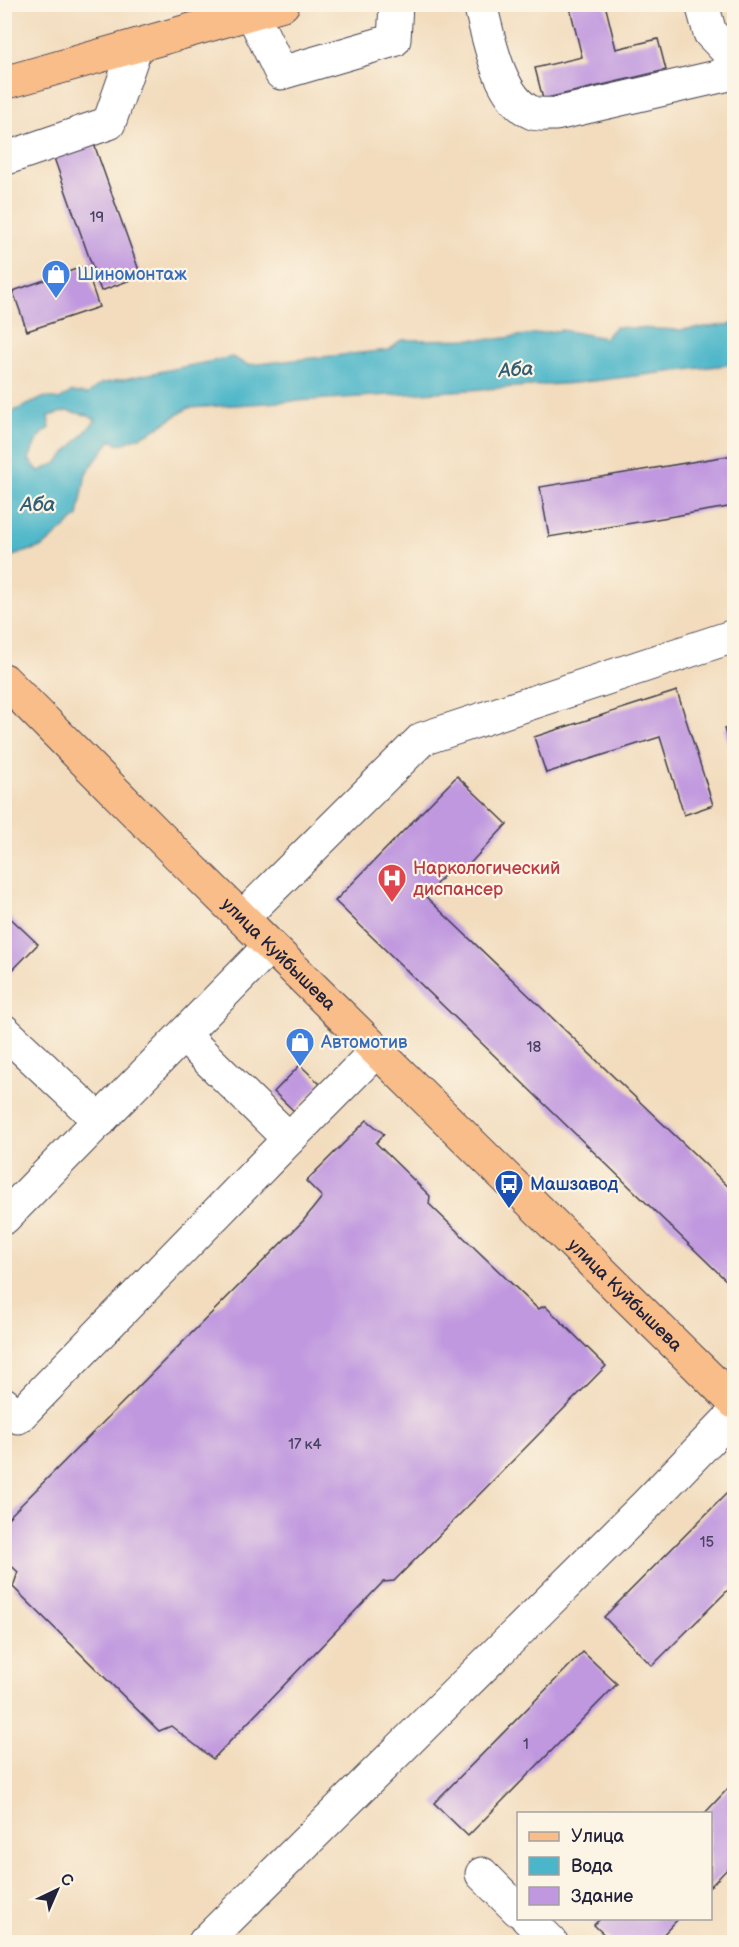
<svg xmlns="http://www.w3.org/2000/svg" width="739" height="1947" font-family="'Balsamiq Sans',sans-serif">
<style>
.water{fill:#4bb6c9;stroke:#366c82;stroke-width:1.5;fill-rule:evenodd}
.building{fill:#c098df}
.lines{fill:none;stroke-linecap:round;stroke-linejoin:round}
.minor-casing{stroke:#413e4e;stroke-width:35}
.major-casing{stroke:#413e4e;stroke-width:35}
.minor{stroke:#fff;stroke-width:33}
.major{stroke:#f8bd89;stroke-width:33}
.labels{text-anchor:middle;dominant-baseline:central;stroke-width:4.5;stroke-linejoin:round;paint-order:stroke}
.number-label{font-size:15px;fill:#4a4064}
.shop-label{font-size:18px;fill:#366cbe;stroke:#fcf5e5;text-anchor:start}
.health-label{font-size:18px;fill:#be3a42;stroke:#fcf5e5;text-anchor:start}
.street-label{font-size:18px;fill:#22223b;stroke:#fcf5e5}
.transit-label{font-size:18px;fill:#164399;stroke:#fcf5e5;text-anchor:start}
.water-label{font-size:20px;font-style:italic;fill:#325d74;stroke:#fcf5e5}
</style>
<rect width="100%" height="100%" fill="#fcf5e5"/>
<filter id="ink" filterUnits="userSpaceOnUse"><feTurbulence type="fractalNoise" baseFrequency=".0167" numOctaves="2"/><feDisplacementMap in="SourceGraphic" scale="12" xChannelSelector="R" yChannelSelector="G"/><feConvolveMatrix kernelMatrix="1 2 1 2 8 2 1 2 1" color-interpolation-filters="sRGB"/></filter>
<filter id="wash" filterUnits="userSpaceOnUse"><feTurbulence type="fractalNoise" baseFrequency=".008" numOctaves="4" result="noise"/><feDisplacementMap in="SourceGraphic" scale="24" xChannelSelector="R" yChannelSelector="G"/><feGaussianBlur stdDeviation="1.35" result="paint"/><feColorMatrix in="noise" values="0 0 0 0 0 0 0 0 0 0 0 0 0 0 0 0 0 1.4 0 .05"/><feComposite in="paint" operator="in"/></filter>
<g filter="url(#wash)">
<rect width="100%" height="100%" fill="#f2dcbd"/>
<path class="water" d="M734,324v40l-158,19 -388,25 -39,25 -30,12 -8,-5 -25,33 -8,43 -34,30 -35,11 -4,10v-152l40,-18 14,3 12,-8 17,2 12,-10 132,-27 16,8 141,-15 12,-10 97,-1 64,-9 43,8 10,-11 63,3zM67,411l20,4 9,5 -39,43 -18,8 -10,-11c4,-13 8,-24 21,-32l-2,-12z"/>
<g id="blocks">
<g class="building">
<path d="M569,4h36l11,45 42,-10 8,31 -123,29 -8,-31 47,-11z"/>
<path d="M94,144l47,132 -40,15 -47,-133z"/>
<path d="M85,266l14,41 -72,24 -14,-40z"/>
<path d="M734,455v51l-185,31 -9,-50z"/>
<path d="M677,691l36,114 -29,10 -24,-78 -114,36 -12,-36z"/>
<path d="M734,725v36l-10,-32z"/>
<path d="M457,776l50,48 -44,47 -7,-8 -31,33 309,296v96l-399,-387z"/>
<path d="M4,912l34,32 -34,35z"/>
<path d="M300,1065l20,19 -26,27 -20,-19z"/>
<path d="M367,1120l17,14 -8,9 54,53 -1,8 109,105 7,-3 61,60 -212,215 -11,1 -170,177 -42,-33 -12,5 -146,-144 5,-15 -14,-13v-37l299,-301 19,-24 -16,-16z"/>
<path d="M728,1492l6,6v90l-2,-2 -80,80 -48,-49z"/>
<path d="M583,1652l34,32 -149,152 -34,-33z"/>
<path d="M734,1782v80l-24,25v-73h-6z"/>
<path d="M601,1918h78l-23,24h-44l-18,-17z"/>
</g>
</g>
</g>
<g filter="url(#ink)">
<use href="#blocks" fill-opacity="0" stroke="#413e4e" stroke-width="1.5"/>
<g class="lines">
<g class="minor-casing">
<g id="minor">
<path d="M480,4c8,31 19,96 53,109 6,2 16,1 23,1l178,-41"/>
<path d="M702,4l8,29 24,25"/>
<path d="M252,13l29,60 113,-33 2,-36"/>
<path d="M4,159l105,-36 27,-77"/>
<path d="M242,918l180,-179 312,-103"/>
<path d="M4,1031l96,90"/>
<path d="M289,1139l87,-88"/>
<path d="M4,1218l266,-272"/>
<path d="M4,1404l14,13 271,-278 -105,-103"/>
<path d="M482,1874l36,36"/>
<path d="M527,1918l24,24"/>
<path d="M205,1942l441,-437 88,-91"/>
</g>
</g>
<g class="major-casing">
<g id="major">
<path d="M4,83l279,-79"/>
<path id="s1" d="M4,680l171,172 559,550"/>
</g>
</g>
<use href="#minor" class="minor"/>
<use href="#major" class="major"/>
</g>
</g>
<defs>
<g id="shop-pin" transform="scale(1.5)"><path d="M0 17L-7.5 6A9.5 9.5 0 1 1 7.5 6Z" fill="#3f7fe0" stroke="#fcf5e5"/><path d="M-5-2.5h2.3a2.7 3.5 0 0 1 5.4 0H5L5.5 6h-11ZM-1.5-2.5h3a1.5 2.3 0 0 0-3 0Z" fill="#fff"/></g>
<g id="hospital-pin" transform="scale(1.5)"><path d="M0 17L-7.5 6A9.5 9.5 0 1 1 7.5 6Z" fill="#e0444e" stroke="#fcf5e5"/><path d="M-5-5h3v3.5h4V-5h3V5h-3V1.5h-4V5h-3Z" fill="#fff"/></g>
<g id="bus-pin" transform="scale(1.5)"><path d="M0 17L-7.5 6A9.5 9.5 0 1 1 7.5 6Z" fill="#1a4fb4" stroke="#fcf5e5"/><path d="M-5-6H5V4H4V6H2V4H-2V6H-4V4H-5ZM-3.5-4V0h7V-4ZM-3.5 1.2v1.5H-2V1.2ZM2 1.2v1.5H3.5V1.2Z" fill="#fff"/></g>
</defs>
<g fill-rule="evenodd">
<use href="#shop-pin" x="56" y="274"/>
<use href="#hospital-pin" x="392" y="878"/>
<use href="#shop-pin" x="300" y="1042"/>
<use href="#bus-pin" x="509" y="1184"/>
</g>
<g class="labels">
<g class="number-label">
<text x="97" y="217">19</text>
<text x="534" y="1047">18</text>
<text x="305" y="1444">17 к4</text>
<text x="707" y="1542">15</text>
<text x="526" y="1744">1</text>
</g>
<g class="shop-label">
<text x="77" y="274">Шиномонтаж</text>
<text x="321" y="1042">Автомотив</text>
</g>
<g class="health-label">
<text x="413" y="868">Наркологический<tspan x="413" dy="21">диспансер</tspan></text>
</g>
<g class="street-label">
<text stroke="none"><textPath href="#s1" startOffset="388">улица Куйбышева</textPath></text>
<text stroke="none"><textPath href="#s1" startOffset="874">улица Куйбышева</textPath></text>
</g>
<g class="transit-label">
<text x="530" y="1184">Машзавод</text>
</g>
<g class="water-label">
<text transform="translate(516 370) rotate(-4)">Аба</text>
<text x="38" y="505">Аба</text>
</g>
</g>
<rect width="739" height="1947" fill="none" stroke="#fcf5e5" stroke-width="24"/>
<rect x="517" y="1812" width="195" height="108" fill="#fcf5e5" stroke="#a5a1a1" stroke-width="1.5"/>
<rect x="529" y="1832" width="30" height="9" fill="#f8bd89" stroke="#a5a1a1" stroke-width="1.5"/>
<text x="571" y="1842" font-size="18" fill="#22223b">Улица</text>
<rect x="529" y="1857" width="30" height="18" fill="#4bb6c9" stroke="#a5a1a1" stroke-width="1.5"/>
<text x="571" y="1872" font-size="18" fill="#22223b">Вода</text>
<rect x="529" y="1887" width="30" height="18" fill="#c098df" stroke="#a5a1a1" stroke-width="1.5"/>
<text x="571" y="1902" font-size="18" fill="#22223b">Здание</text>
<g transform="translate(57 1890) rotate(44)" stroke="#fcf5e5" stroke-width="4.5" paint-order="stroke">
<path d="M0-4.5L10 22L0 15L-10 22Z" fill="#22223b"/>
<text y="-9" font-size="16" font-weight="bold" text-anchor="middle" fill="#22223b">С</text>
</g>
</svg>
